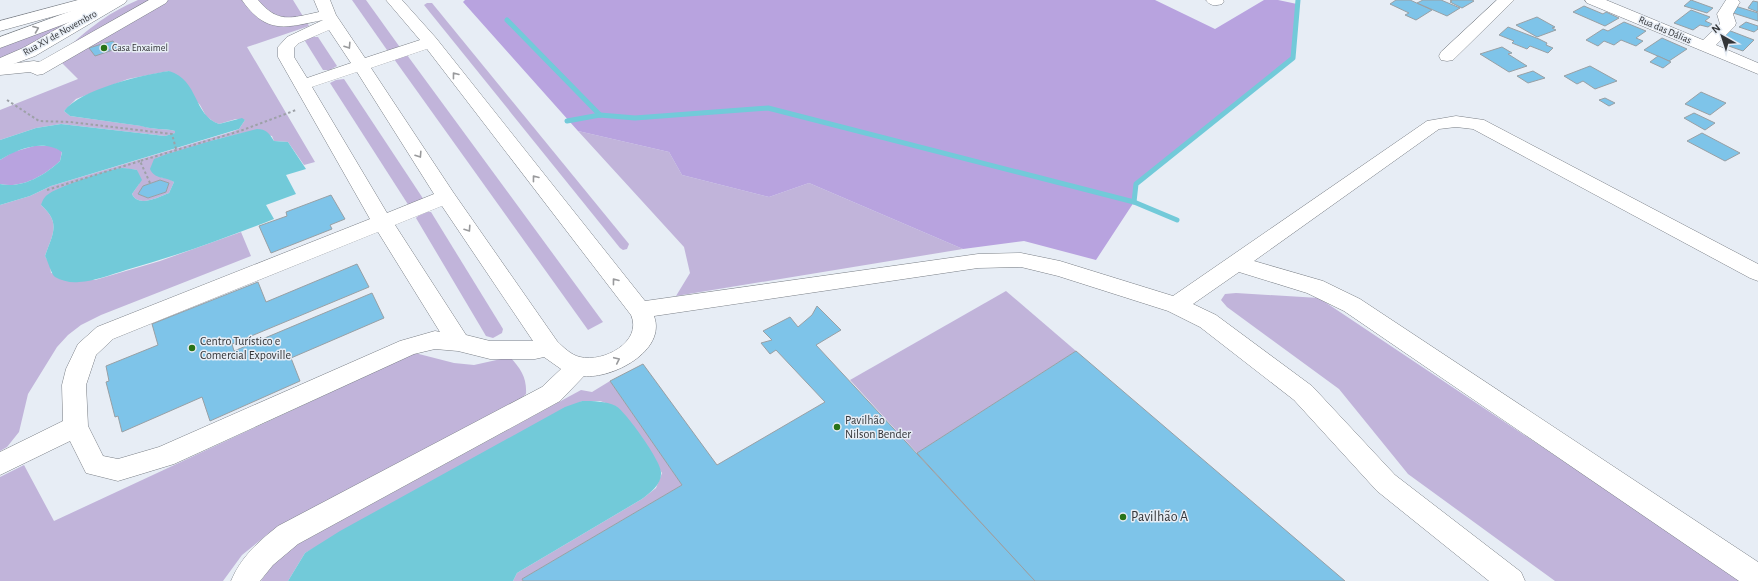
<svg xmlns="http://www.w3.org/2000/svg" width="1758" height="581" font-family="'Alegreya Sans',sans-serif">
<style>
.green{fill:#c1b4da;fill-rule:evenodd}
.forest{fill:#b8a3df}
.water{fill:#72cad9}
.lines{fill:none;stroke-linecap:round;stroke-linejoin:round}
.stream{stroke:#72cad9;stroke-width:5}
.building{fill:#7ec4e9;stroke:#98a0a5}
.minor-casing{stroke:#7a7f86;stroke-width:1}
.major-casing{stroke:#7a7f86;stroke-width:1}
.path{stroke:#9da1a7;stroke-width:2;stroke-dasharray:2.5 2.5;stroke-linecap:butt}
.minor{fill:#fff;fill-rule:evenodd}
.major{fill:#fff;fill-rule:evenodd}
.oneway{stroke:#999a9c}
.poi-dot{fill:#287318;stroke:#e7edf5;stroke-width:1.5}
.labels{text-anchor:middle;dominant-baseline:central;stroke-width:3;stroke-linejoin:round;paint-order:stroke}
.far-street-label{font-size:10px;fill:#333538;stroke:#e7edf5}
.far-poi-label{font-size:10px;fill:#333538;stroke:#e7edf5;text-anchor:start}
.poi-label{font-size:12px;fill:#333538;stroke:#e7edf5;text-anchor:start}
.near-poi-label{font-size:14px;fill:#333538;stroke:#e7edf5;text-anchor:start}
</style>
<rect width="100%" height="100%" fill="#e7edf5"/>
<g class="green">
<path d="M138,0h155l16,26 -62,21 68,115 -11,3 -16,-23 -14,-1 -2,-5 -24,-4 -34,8 -53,38h7l6,4 -5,11c-10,4 -31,15 -37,1l7,-10 -2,-14 -16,-2 -80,37c20,18 12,28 4,51l5,9 1,8 44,7 65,-19 81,-29 10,24 -150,59 -20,10 -13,10 -11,12 -29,47 -9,38 -12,15 -7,4v-246l30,-9 21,-10 180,-54 8,-3 6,-9 -9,-1 -17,5 -5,-2 -8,-6 -6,-11 -31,-34 -41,8 -52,20 -12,12 6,5 72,10c12,4 22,2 33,5l1,2 -11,3 -104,-12 -25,4 -36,12v-30l78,-31 -21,-21c26,-25 48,-44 81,-58zM160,180l9,3 -3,9 -18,6 -10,-4 5,-8z"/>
<path d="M352,0h14l33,46 -1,2 -7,2h-4z"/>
<path d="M427,3h5l197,241 -2,5 -4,1 -3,-2 -196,-243z"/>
<path d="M72,20l-33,21 -39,18v-12z"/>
<path d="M311,37h7l19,29 -7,4h-7l-18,-29z"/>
<path d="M407,55l196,267 -15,8 -194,-271z"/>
<path d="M344,79l80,121 -15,6 -79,-123 6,-3z"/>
<path d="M578,131l91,21 13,23 87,22 40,-14 154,66 -287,47 14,-23 -6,-26z"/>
<path d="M427,212h4l72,117 -1,4 -9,5 -7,-2 -70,-118 2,-2z"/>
<path d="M1006,291l70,60 -159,102 -67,-73z"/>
<path d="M1236,293l83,5 424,283h-188l-147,-107 -69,-85 -112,-82 -6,-7 4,-6z"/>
<path d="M415,353l39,10 20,2 36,-8c11,12 17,21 16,37l-12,11 -246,129 -26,21 -19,26h-223v-104l24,-12 30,56z"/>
<path d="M610,381l72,104 -160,94 1,2h-10l4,-8 125,-74 14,-11 6,-15 -45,-66 -17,-6h-18l-277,152 -17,28h-27l11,-16 19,-17 290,-158 11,2z"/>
</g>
<g class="forest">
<path d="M465,0h690l60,29 49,-29h14l19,4 -4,54 -157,126 -2,18 -38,58 -72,-19 -61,8 -154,-66 -40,14 -87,-22 -13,-23 -91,-21 -115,-129z"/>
<path d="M34,146h18l10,5 -2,10c-15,14 -38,28 -60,23v-24l13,-8z"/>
</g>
<g class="water">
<path d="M169,71c30,9 24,44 50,53l23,-6 3,2 -6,9 -188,57 -21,10 -30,9v-21c22,5 45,-9 60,-23l2,-9c-19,-13 -44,-3 -62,8v-20l36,-12 25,-4 104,12 10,-3v-2c-11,-3 -22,-1 -34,-5l-71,-10 -6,-5c17,-22 78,-36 105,-40z"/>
<path d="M257,129c9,0 12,4 17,12l14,1 18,27 -20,6 10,19 -30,11 8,14c-48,19 -98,37 -148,51 -16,5 -31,11 -47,12 -8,1 -17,-1 -24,-5 -4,-3 -7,-16 -10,-21 8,-23 16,-33 -4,-51 2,-6 4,-9 9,-12 11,-7 60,-24 72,-25 5,0 10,1 15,2l5,10 -10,14c6,14 27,3 37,-1l5,-11c-9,-6 -19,-2 -24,-13l4,-10 13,-5 47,-14z"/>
<path d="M582,401c12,0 23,0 34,5 10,6 45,55 45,66 1,12 -10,20 -19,27l-125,74 -4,8h-225l17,-28 35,-22 225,-124z"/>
</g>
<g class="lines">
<g class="stream">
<path d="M507,20l93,95"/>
<path d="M567,121l33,-6 35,3 133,-10 366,94 43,18"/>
<path d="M1134,202l2,-18 157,-126 5,-58"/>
</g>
</g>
<g class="building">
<path d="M1396,0h14l22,10 -16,10 -11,-5 4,-2 -19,-9z"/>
<path d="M1423,0h18l19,8 -13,8 -30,-13z"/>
<path d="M1450,0h22l2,1 -12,7 -12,-6 2,-1z"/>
<path d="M1691,0l22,8 -6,5 -23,-7z"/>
<path d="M1753,1l5,1v10l-10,-4z"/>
<path d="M1584,6l19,8 3,-2 13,6 -14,8 -32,-14z"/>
<path d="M1735,6l23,7v8l-28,-9z"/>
<path d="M1691,10l19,7 -5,4 7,3 -4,3 -8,-2 -7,5 -19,-7z"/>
<path d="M1537,17l18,10 -3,1 4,2 -19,7 -21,-12z"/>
<path d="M1624,22l22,9 -10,7 7,3 -7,5 -15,-6 -7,5 -10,-4 -6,5 -12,-6 17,-11 5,2z"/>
<path d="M1746,22l12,4v3l-4,3 -15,-5z"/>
<path d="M1508,27l31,12 8,4 -1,2 7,3 -5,5 -18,-7 -3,3 -15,-6 2,-2 -15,-6z"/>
<path d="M1728,30l26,10 -11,11 -20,-7 5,-5 -6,-3z"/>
<path d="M1662,38l25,11 -18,12 -25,-11z"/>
<path d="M113,41l5,7 -8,3 -5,-8z"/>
<path d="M105,43l5,8 -15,5 -6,-8z"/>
<path d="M1502,47l10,6 -4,1 19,12 -18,6 -29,-18z"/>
<path d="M1658,56l13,6 -8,6 -13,-6z"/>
<path d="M1590,66l27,15 -22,8 -12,-8 -6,3 -13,-8z"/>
<path d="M1533,71l12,7 -17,5 -11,-7z"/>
<path d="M1701,92l25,11 -16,12 -25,-11z"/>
<path d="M1605,98l10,5 -6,3 -10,-6z"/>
<path d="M1694,113l21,10 -10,7 -21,-12z"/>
<path d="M1702,133l38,20 -15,8 -38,-20z"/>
<path d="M160,180l9,3 -3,9 -18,6 -10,-4 5,-8z"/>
<path d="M331,195l14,24 -15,6 2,4 -61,24 -12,-27 28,-10 -1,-4z"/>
<path d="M357,264l12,23 -137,57 2,7 138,-58 12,25 -93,40 9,23 -90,40 -8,-24 -80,35 -4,-16 -3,1 -9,-35 3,-1 -3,-15 52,-21 -6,-21 106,-42 8,20z"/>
<path d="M817,306l24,24 -25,15 219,236h-512l-1,-2 160,-94 -72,-104 33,-17 74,101 108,-63 -49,-52 -6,4 -9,-11 11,-3 -9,-9 27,-14 8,10 14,-12z"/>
<path d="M1076,351l269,230h-310l-118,-128z"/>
</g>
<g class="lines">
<g class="minor-casing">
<g id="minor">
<path d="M101,0h22l-2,3 -121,45v-11z"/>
<path d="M149,0h19l-2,3 -123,71 -6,1 -7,-3 -30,3v-10l34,-4 5,1z"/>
<path d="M242,0h16c20,24 33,18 61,12l-5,-12h16l6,15 29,43 55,-18 -34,-40h16l34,38 209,263 333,-47 43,-1 39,8 113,35 254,-175 29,-5 28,4 274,144v17l-8,-3 -277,-149 -17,-2 -17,2 -185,132 69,20 37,18 398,263v19h-19l-395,-270 -37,-18 -68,-21 -46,32 23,11 96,71 83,89 126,97 4,9h-36l-112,-90 -83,-91 -94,-73 -32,-16 -110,-35 -37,-9 -43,1 -324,48c13,35 -42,63 -70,60l-24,25 -262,143 -25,21 -13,16h-29c10,-24 27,-39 47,-55l264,-139 19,-18 -17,-12 -9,2h-45l-32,-8 -23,-2 -21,5 -240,110 -56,17 -32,-8 -16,-32 -70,34v-23l63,-31 -1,-36 4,-16 12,-25 19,-17 273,-108 -92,-162v-10l9,-10 36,-17c-36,7 -56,16 -81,-20zM329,30l22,33 -44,15 -13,-21v-9l5,-5zM427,49l204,266c12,27 -28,48 -51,42 -9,-2 -17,-10 -23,-16l-104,-149 -82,-124zM357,72l77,122 -47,19 -75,-126zM442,206l91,135h-43l-24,-6 -71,-110zM378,232l62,100 -5,-1 -35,10 -241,106 -41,12 -15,-3 -15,-30 -2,-41 10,-30 17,-16z"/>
<path d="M1206,0h17l1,1 -2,3c-7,2 -12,2 -16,-4z"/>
<path d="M1497,0h17l-61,60 -6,1 -6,-1 -2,-4 2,-4z"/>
<path d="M1585,0h21l97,40 17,-16 -3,-10 9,-14h12l2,2 -7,12 3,9 -1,3 -19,19 42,18v11l-171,-71z"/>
</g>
</g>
<g class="major-casing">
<g id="major">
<path d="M78,0h26l-2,3 -102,28v-10z"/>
<path d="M108,0h19l-2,3 -90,53 -35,13v-11l23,-10z"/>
</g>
</g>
<g class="path">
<path d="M7,100l32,21 31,1 102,12 4,15"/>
<path d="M150,183l-10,-22 100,-30 56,-21"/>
<path d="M47,190l93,-29"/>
</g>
<use href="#minor" class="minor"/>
<use href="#major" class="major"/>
</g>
<defs><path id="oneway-chevron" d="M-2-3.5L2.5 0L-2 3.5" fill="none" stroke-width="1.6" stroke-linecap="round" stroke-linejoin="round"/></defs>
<g class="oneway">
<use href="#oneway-chevron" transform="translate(36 29) rotate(-21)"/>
<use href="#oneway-chevron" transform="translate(348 46) rotate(57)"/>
<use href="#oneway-chevron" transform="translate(455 75) rotate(-128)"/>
<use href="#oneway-chevron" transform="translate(419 155) rotate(57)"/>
<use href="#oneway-chevron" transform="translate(535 178) rotate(-128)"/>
<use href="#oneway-chevron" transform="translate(468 229) rotate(56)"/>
<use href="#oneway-chevron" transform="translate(615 281) rotate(-128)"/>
<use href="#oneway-chevron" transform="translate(617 360) rotate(-25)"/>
</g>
<g class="poi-dot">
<circle cx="104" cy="48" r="4"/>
<circle cx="192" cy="348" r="4"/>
<circle cx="837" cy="427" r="4"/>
<circle cx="1123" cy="517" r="4"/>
</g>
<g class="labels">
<g class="far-street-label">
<text transform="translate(1665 30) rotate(23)">Rua das Dálias</text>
<text transform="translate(60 33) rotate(-29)">Rua XV de Novembro</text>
</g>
<g class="far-poi-label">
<text x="112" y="48">Casa Enxaimel</text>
</g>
<g class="poi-label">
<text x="200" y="341">Centro Turístico e<tspan x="200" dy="14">Comercial Expoville</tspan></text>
<text x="845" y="420">Pavilhão<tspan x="845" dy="14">Nilson Bender</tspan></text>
</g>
<g class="near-poi-label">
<text x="1131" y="517">Pavilhão A</text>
</g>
</g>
<g transform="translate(1722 36) rotate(321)" stroke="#e7edf5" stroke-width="3" paint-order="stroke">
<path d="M0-3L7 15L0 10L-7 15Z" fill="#333538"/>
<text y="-6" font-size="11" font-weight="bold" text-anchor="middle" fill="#333538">N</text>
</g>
</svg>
